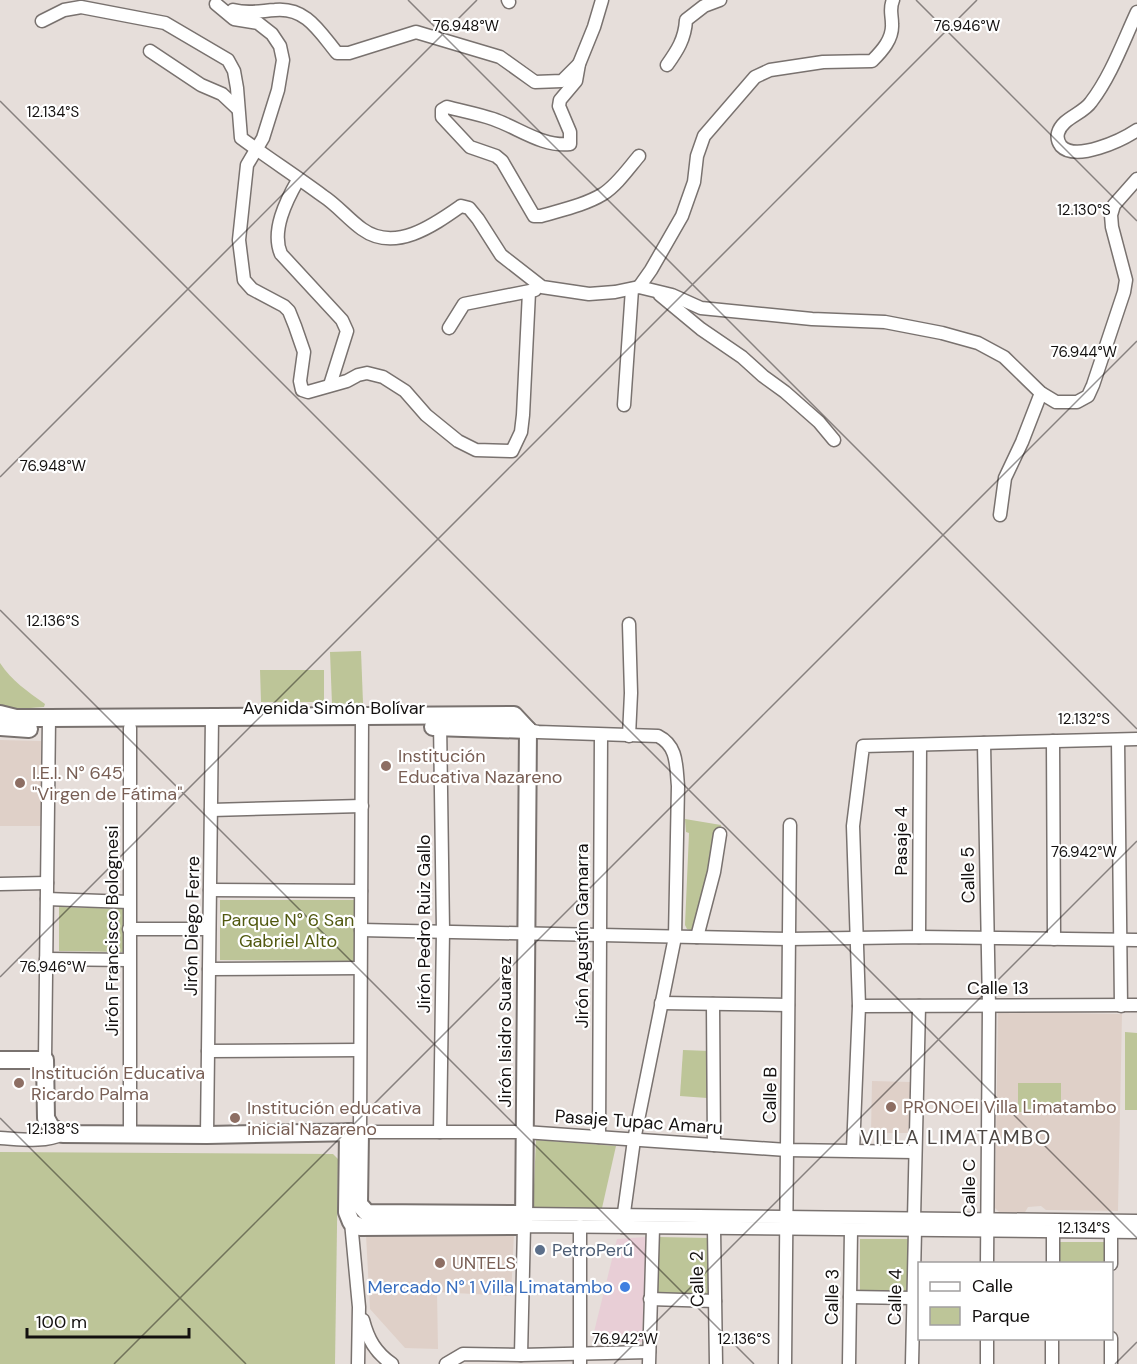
<svg xmlns="http://www.w3.org/2000/svg" width="1137" height="1364" font-family="'DM Sans',sans-serif">
<style>
.commercial{fill:#e8ced6}
.built{fill:#dfd0c8}
.green{fill:#bdc598}
.lines{fill:none;stroke-linecap:round;stroke-linejoin:round}
.street-casing{stroke:#79726f;stroke-width:15}
.secondary-casing{stroke:#79726f;stroke-width:20}
.street{stroke:#fff;stroke-width:12}
.secondary{stroke:#fff;stroke-width:16}
.ticks{fill:none;stroke:#13100f;stroke-width:1.5;stroke-opacity:0.45}
.education-dot{fill:#8d6e63;stroke:#fff;stroke-width:2}
.service-dot{fill:#5c6f8a;stroke:#fff;stroke-width:2}
.shop-dot{fill:#3f7fe0;stroke:#fff;stroke-width:2}
.labels{text-anchor:middle;dominant-baseline:central;stroke-width:4.5;stroke-linejoin:round;paint-order:stroke}
.street-label{font-size:18px;fill:#13100f;stroke:#fff}
.education-label{font-size:18px;fill:#785e54;stroke:#fff;text-anchor:start}
.park-label{font-size:18px;fill:#515910;stroke:#fff}
.service-label{font-size:18px;fill:#4e5e75;stroke:#fff;text-anchor:start}
.shop-label{font-size:18px;fill:#366cbe;stroke:#fff;text-anchor:end}
.neighbourhood-label{font-size:20px;letter-spacing:1.5px;fill:#4d4743;stroke:#fff}
.ticks-label{font-size:15px;text-anchor:middle;fill:#13100f;stroke:#fff;stroke-width:4.5;stroke-linejoin:round;paint-order:stroke}
</style>
<rect width="100%" height="100%" fill="#e6deda"/>
<path class="commercial" d="M646,1237l-4,105 -45,-1 -4,-5 24,-97z"/>
<g class="built">
<path d="M0,740l41,1v85h-41z"/>
<path d="M998,1012l124,2 -4,197 -72,-1 -5,-4 -13,1 -4,7 -25,-2 -4,-4z"/>
<path d="M872,1081l38,1v51h-39z"/>
<path d="M514,1233l-3,63 -74,-4 1,57 -33,-1 -35,-39 -4,-74z"/>
</g>
<g class="green">
<path d="M361,651l2,52 -31,1 -2,-52z"/>
<path d="M0,663c12,18 27,28 45,41l-1,3 -41,3 -3,-2z"/>
<path d="M260,670h64v32h-63z"/>
<path d="M685,819l36,6 -21,100 -6,6 -7,-2 -2,-4 4,-92 -3,-1z"/>
<path d="M220,900h136v61l-136,-1z"/>
<path d="M59,907l66,2 -1,43 -65,-1z"/>
<path d="M1125,1032l12,1v77h-12z"/>
<path d="M683,1050l27,1 -3,47 -27,-2z"/>
<rect x="1018" y="1083" width="43" height="29"/>
<path d="M536,1140l80,6 -14,62h-69z"/>
<path d="M0,1152l333,2 5,5 -3,205h-335z"/>
<path d="M658,1237l51,1v58h-51z"/>
<rect x="860" y="1239" width="50" height="56"/>
<path d="M1058,1242h48v21l-48,1z"/>
</g>
<g class="lines">
<g class="street-casing">
<g id="street">
<path d="M508,0l1,2"/>
<path d="M602,0l-8,27 -15,37 -3,17 -16,19 -1,6 11,26v12c-28,3 -51,-16 -77,-25 -15,-5 -31,-8 -46,-12l-5,3v7l28,30 26,9 6,5 32,55h7c20,-6 44,-11 62,-22 14,-9 25,-25 36,-38"/>
<path d="M216,4l18,15 24,4 14,11 8,12 3,14 -5,30 -15,48 -16,27 -8,75 5,40 8,9 32,17 5,5 6,15 9,26 -4,29 2,9 6,2 39,-11 11,-6 9,-2 16,4 22,14 21,24 32,26 18,9 36,1 9,-19 2,-17 6,-123"/>
<path d="M233,10c15,4 27,1 42,0 31,-3 44,21 62,43h12l67,-21 84,25 35,25 27,-1 17,-17"/>
<path d="M1137,12c-14,30 -26,64 -46,90 -8,12 -29,16 -33,31 -1,4 0,9 3,13 15,16 61,-6 76,-16"/>
<path d="M42,21l22,-11 17,-3 84,16 63,37 6,11 3,17 4,50c27,20 55,38 82,58 14,9 25,23 39,33 33,24 72,-4 99,-23l8,2 9,11 23,36 41,32 47,7 26,-2 24,-5 33,8 29,13 111,11 73,3 57,11 36,10 26,14 37,36 15,9h21l11,-6 5,-11 31,-93 2,-12 -14,-53 -1,-12 3,-10 23,-26"/>
<path d="M150,51l51,34 21,9 16,15"/>
<path d="M667,65c10,-14 18,-26 19,-45l18,-14 16,-6"/>
<path d="M298,180c-12,21 -27,51 -17,74l61,66 5,11 -17,54"/>
<path d="M639,287l12,-17 31,-54 12,-34 3,-26 7,-20 51,-59 15,-7 53,-8 49,-1c10,-10 21,-22 20,-37 0,-10 -3,-15 1,-24"/>
<path d="M660,295l41,34 41,28 21,19 22,16 34,30 15,18"/>
<path d="M449,328l15,-24 71,-14"/>
<path d="M624,405l8,-116"/>
<path d="M1000,515l5,-37 17,-36 19,-49"/>
<path d="M362,717l-2,415h164l263,18 128,2"/>
<path d="M440,721l3,210 -3,201"/>
<path d="M528,730l10,2 120,4c20,10 18,30 20,50l-3,151 -41,203 -12,87"/>
<path d="M629,736l2,-43 -2,-69"/>
<path d="M1118,740l3,266"/>
<path d="M1053,741l1,198"/>
<path d="M984,743l5,263 -2,258"/>
<path d="M211,810l151,-4"/>
<path d="M0,884l47,-1"/>
<path d="M210,890l151,1"/>
<path d="M47,899l82,3"/>
<path d="M129,929h80"/>
<path d="M361,930l428,9 130,-2 218,3"/>
<path d="M697,937l17,-65 6,-38"/>
<path d="M919,937l1,-192"/>
<path d="M46,959l83,1"/>
<path d="M209,969l151,-1"/>
<path d="M661,1003l127,2"/>
<path d="M713,1004l1,141"/>
<path d="M859,1006l278,-1"/>
<path d="M208,1051l151,-1"/>
<path d="M45,1060l4,-342"/>
<path d="M130,1135v-407"/>
<path d="M207,1135l5,-418"/>
<path d="M599,1137l2,-402"/>
<path d="M0,1138c20,1 44,5 63,-4"/>
<path d="M853,1150l6,-144 -6,-180 10,-80 274,-7"/>
<path d="M524,1214l613,7"/>
<path d="M914,1219l5,-213"/>
<path d="M351,1222l8,85 -1,57"/>
<path d="M714,1229l2,135"/>
<path d="M1053,1264v-31"/>
<path d="M1111,1264v-31"/>
<path d="M850,1297l63,1"/>
<path d="M650,1299l65,2"/>
<path d="M363,1320c5,19 12,32 29,44"/>
<path d="M987,1338v26"/>
<path d="M521,1355l3,-129 613,6"/>
<path d="M446,1364l17,-10 58,1 128,-3"/>
<path d="M580,1364v-138"/>
<path d="M649,1364l4,-136"/>
<path d="M785,1364l5,-539"/>
<path d="M849,1364l2,-134"/>
<path d="M912,1364l3,-134"/>
<path d="M1052,1364v-26"/>
<path d="M1111,1364v-26"/>
</g>
</g>
<g class="secondary-casing">
<g id="secondary">
<path d="M0,714l16,4h33l465,-3 14,15 -4,496 -164,1 -9,-5 -4,-10 1,-80"/>
<path d="M0,727l29,2"/>
<path d="M433,727l95,3"/>
<path d="M0,1060h45l1,58 5,9 12,7 144,1 153,-3 -1,72 8,9 157,1"/>
</g>
</g>
<use href="#street" class="street"/>
<use href="#secondary" class="secondary"/>
</g>
<path class="ticks" d="M408,0l729,729M916,0l221,221M0,101l1137,1137M0,477l477,-477M0,610l754,754M0,977l977,-977M0,1118l246,246M114,1364l1023,-1023M614,1364l523,-523M1115,1364l22,-22"/>
<g class="education-dot">
<circle cx="386" cy="766" r="6"/>
<circle cx="20" cy="783" r="6"/>
<circle cx="19" cy="1083" r="6"/>
<circle cx="891" cy="1107" r="6"/>
<circle cx="235" cy="1118" r="6"/>
<circle cx="440" cy="1263" r="6"/>
</g>
<circle class="service-dot" cx="540" cy="1250" r="6"/>
<circle class="shop-dot" cx="625" cy="1287" r="6"/>
<g class="labels">
<g class="street-label">
<text x="334" y="708">Avenida Simón Bolívar</text>
<text transform="translate(901 841) rotate(-90)">Pasaje 4</text>
<text transform="translate(968 875) rotate(-91)">Calle 5</text>
<text transform="translate(424 924) rotate(-90)">Jirón Pedro Ruiz Gallo</text>
<text transform="translate(192 926) rotate(-89)">Jirón Diego Ferre</text>
<text transform="translate(112 931) rotate(-90)">Jirón Francisco Bolognesi</text>
<text transform="translate(582 936) rotate(-90)">Jirón Agustín Gamarra</text>
<text x="998" y="988">Calle 13</text>
<text transform="translate(505 1032) rotate(-90)">Jirón Isidro Suarez</text>
<text transform="translate(770 1095) rotate(-89)">Calle B</text>
<text transform="translate(639 1122) rotate(4)">Pasaje Tupac Amaru</text>
<text transform="translate(969 1188) rotate(-90)">Calle C</text>
<text transform="translate(697 1279) rotate(-91)">Calle 2</text>
<text transform="translate(832 1297) rotate(-89)">Calle 3</text>
<text transform="translate(895 1297) rotate(-89)">Calle 4</text>
</g>
<g class="education-label">
<text x="398" y="756">Institución<tspan x="398" dy="21">Educativa Nazareno</tspan></text>
<text x="32" y="773">I.E.I. N° 645<tspan x="32" dy="21">"Virgen de Fátima"</tspan></text>
<text x="31" y="1073">Institución Educativa<tspan x="31" dy="21">Ricardo Palma</tspan></text>
<text x="903" y="1107">PRONOEI Villa Limatambo</text>
<text x="247" y="1108">Institución educativa<tspan x="247" dy="21">inicial Nazareno</tspan></text>
<text x="452" y="1263">UNTELS</text>
</g>
<g class="park-label">
<text x="288" y="920">Parque N° 6 San<tspan x="288" dy="21">Gabriel Alto</tspan></text>
</g>
<g class="service-label">
<text x="552" y="1250">PetroPerú</text>
</g>
<g class="shop-label">
<text x="613" y="1287">Mercado N° 1 Villa Limatambo</text>
</g>
<g class="neighbourhood-label">
<text x="956" y="1137">VILLA LIMATAMBO</text>
</g>
</g>
<g class="ticks-label">
<text x="466" y="31">76.948°W</text>
<text x="967" y="31">76.946°W</text>
<text x="53" y="117">12.134°S</text>
<text x="1084" y="215">12.130°S</text>
<text x="1084" y="357">76.944°W</text>
<text x="53" y="471">76.948°W</text>
<text x="53" y="626">12.136°S</text>
<text x="1084" y="724">12.132°S</text>
<text x="1084" y="857">76.942°W</text>
<text x="53" y="972">76.946°W</text>
<text x="53" y="1134">12.138°S</text>
<text x="1084" y="1233">12.134°S</text>
<text x="625" y="1344">76.942°W</text>
<text x="744" y="1344">12.136°S</text>
</g>
<rect x="918" y="1262" width="195" height="78" fill="#ffffff" stroke="#a19f9f" stroke-width="1.5"/>
<rect x="930" y="1282" width="30" height="9" fill="#ffffff" stroke="#a19f9f" stroke-width="1.5"/>
<text x="972" y="1292" font-size="18" fill="#13100f">Calle</text>
<rect x="930" y="1307" width="30" height="18" fill="#bdc598" stroke="#a19f9f" stroke-width="1.5"/>
<text x="972" y="1322" font-size="18" fill="#13100f">Parque</text>
<path d="M27 1328v9h162v-9" fill="none" stroke="#13100f" stroke-width="3"/>
<text x="36" y="1328" font-size="18" fill="#13100f" stroke="#ffffff" stroke-width="4.5" paint-order="stroke">100 m</text>
</svg>
